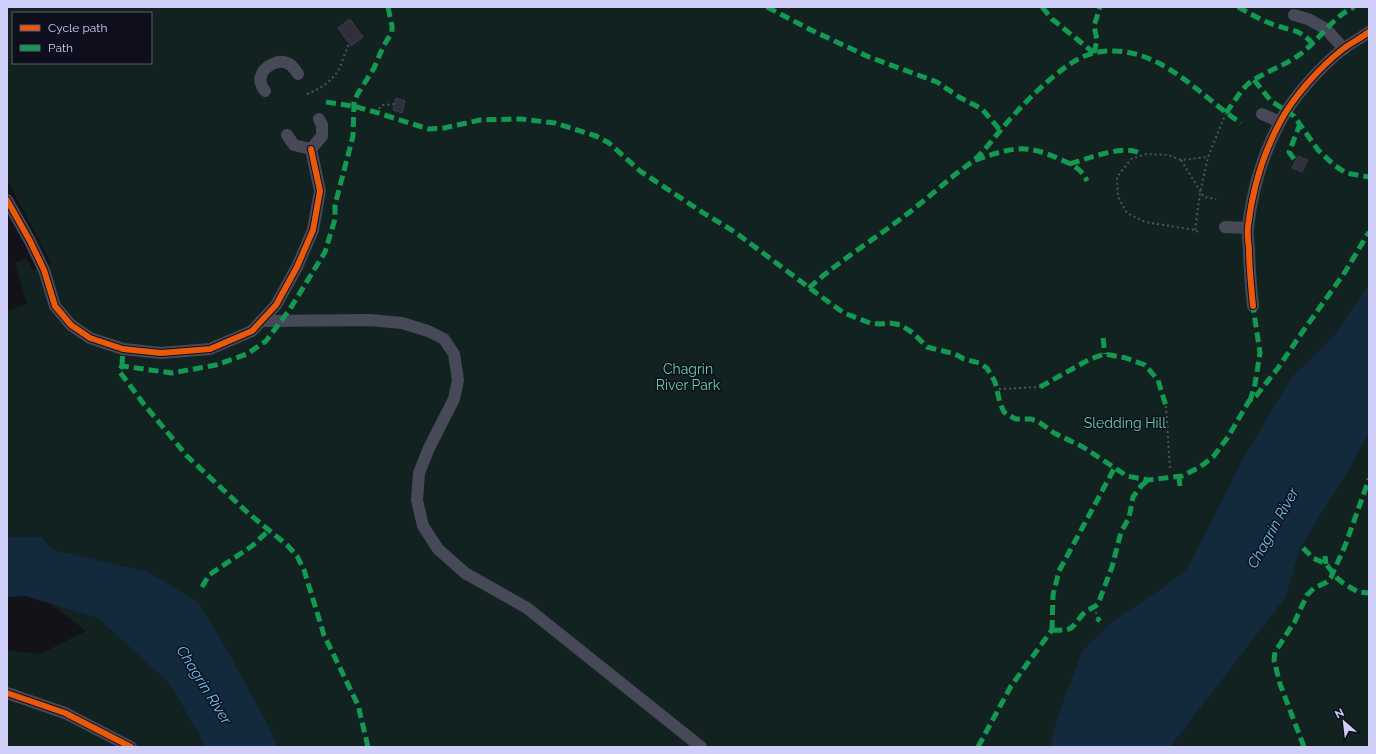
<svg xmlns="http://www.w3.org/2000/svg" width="1376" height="754" font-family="Raleway,sans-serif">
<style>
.green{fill:#122221;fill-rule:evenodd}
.water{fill:#13293c}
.building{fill:#302f3b;stroke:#3d3c4b}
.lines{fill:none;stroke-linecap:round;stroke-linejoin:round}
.path{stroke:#48565e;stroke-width:2;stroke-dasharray:2 3;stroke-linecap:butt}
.minor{stroke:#474858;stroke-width:12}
.quiet{stroke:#139951;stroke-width:5;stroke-dasharray:10 5;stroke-linecap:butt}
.cycleway-casing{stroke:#0f0e1c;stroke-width:8}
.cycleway{stroke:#e8590c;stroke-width:6}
.labels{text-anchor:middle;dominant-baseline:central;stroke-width:3;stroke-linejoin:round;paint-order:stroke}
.park-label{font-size:14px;fill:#65cfa7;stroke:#0f0e1c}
.water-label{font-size:15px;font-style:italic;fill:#69c0ec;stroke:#0f0e1c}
</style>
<rect width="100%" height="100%" fill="#121218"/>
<path class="green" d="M7,7h1362v740h-1362v-97l33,4 46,-23 -79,-60 32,-33 -32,-1v-226l20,-7 -12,-41 11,-5 7,12 18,-7 -44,-83zM13,13h138v50h-138z"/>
<g class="water">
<path d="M1369,284v147l-17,33 -52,84 -15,50 -115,149h-120l6,-25 26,-71 31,-30 48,-32 26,-20 55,-108 49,-83 42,-41z"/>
<path d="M7,537h34l12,13 95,22 50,30 34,57 39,72 6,16h-73l-4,-12 -31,-52 -71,-65 -73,-22 -18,1z"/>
</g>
<g class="building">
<path d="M350,19l13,18 -12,9 -13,-18z"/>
<path d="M396,98l9,3 -3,12 -9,-3z"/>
<path d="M1298,156l10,4 -6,12 -10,-4z"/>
</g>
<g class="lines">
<g class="path">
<path d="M307,94c13,-5 27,-14 33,-27 3,-7 5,-15 8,-21l2,-2"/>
<path d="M375,112l8,-7 12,-1"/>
<path d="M1181,160l23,37 12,2"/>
<path d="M1195,230l5,-37 8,-36"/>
<path d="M1198,232l-3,-2 -50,-8 -18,-9 -9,-16 -1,-20 14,-18 15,-5 22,1 13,5 27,-3 18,-44"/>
<path d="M999,389l41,-2"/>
<path d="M1166,406l4,64"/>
<path d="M1096,612l1,6"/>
</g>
<g class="minor">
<path d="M1294,15l14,4 18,10 18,20"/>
<path d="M265,91c-3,-4 -6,-10 -4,-15 3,-10 17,-17 26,-13 6,2 8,7 11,11"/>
<path d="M1262,114l18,8"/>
<path d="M287,135l7,10 17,4 11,-13v-11l-3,-6"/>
<path d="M7,200l23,41 14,29 11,36 16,19 19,13 33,11 38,4 49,-4 42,-18 24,-26 21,-38 16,-37 7,-39 -9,-42"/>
<path d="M1225,227l23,1"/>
<path d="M1253,306c-2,-20 -4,-39 -4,-58 -1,-7 -2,-14 -1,-21 4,-36 15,-73 32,-105 13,-25 41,-56 63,-73 8,-6 18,-11 26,-17"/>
<path d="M261,321l109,-1 32,3 26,8 16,8 10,15 4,26 -4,19 -25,49 -10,25 -2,27 6,26 15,23 27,24 62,35 174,139"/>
<path d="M7,693l58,20 66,34"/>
</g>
<g class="quiet">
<path d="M767,7l44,23 58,27 68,25 22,15 23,12 18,21"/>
<path d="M1042,7l10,12 42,34"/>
<path d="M1238,7c13,7 26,15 40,19 17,6 21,3 35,18"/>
<path d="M1094,53l3,-13 -3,-14 6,-19"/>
<path d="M1254,80l17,21 23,15 24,34 16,15 12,8 23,4"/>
<path d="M326,102l27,4 22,6 44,14 10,3 15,-1 36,-8 41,-1 34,4 41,13 13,7 31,28 65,43 30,18 88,66 21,15 26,10 10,1 10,-1 11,2 12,8 14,14 28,7 9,5 15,4 8,5 8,14 5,21 4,9 4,3 8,4h15l8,3 15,11 29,14 44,29 21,4 34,-4 18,-9 13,-10 15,-20 21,-36 7,-5 22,-28 23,-34 44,-62 24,-40"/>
<path d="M1226,113l16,-23 6,-6c15,-12 35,-17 51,-29 20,-14 32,-37 55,-48"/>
<path d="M1294,159l-5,-7 11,-28"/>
<path d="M975,160c40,-13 50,-17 89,1 10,4 19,10 23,20"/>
<path d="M1070,164c17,-5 58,-22 72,-9"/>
<path d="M809,288c25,-23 55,-42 82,-62 21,-15 41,-32 61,-49 7,-6 15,-11 22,-17 10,-8 17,-19 26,-29 19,-23 45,-50 70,-67 13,-9 29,-14 45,-13 52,2 86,46 126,72"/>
<path d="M1103,338l2,16"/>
<path d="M122,366l1,-17"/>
<path d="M1040,387l50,-28 15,-5 21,4 19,7 13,15 8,26"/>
<path d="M1250,401l5,-17 5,-31 -7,-47"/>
<path d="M1179,477l1,9"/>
<path d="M1303,548l10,10 13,6 11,14 6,5 15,9 11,1"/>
<path d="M1325,556l1,8"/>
<path d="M202,587l7,-12 43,-29 16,-15"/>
<path d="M1097,618l3,3"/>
<path d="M1052,630c24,1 18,-2 32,-17 4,-4 10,-5 14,-9l14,-37 9,-35 8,-14 4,-21 8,-11 7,-6"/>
<path d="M1052,630l1,-35 6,-24 56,-104"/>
<path d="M368,747l-10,-42 -34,-70 -20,-65 -7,-14 -10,-11 -39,-32 -61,-57 -44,-53 -24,-32 3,-5 50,7 44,-8 31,-11 19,-13 24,-32 35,-57 10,-33v-14l18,-69 1,-34 3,-7 17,-27 9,-21 9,-15v-6l-4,-19"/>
<path d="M978,747l33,-61 41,-56"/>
<path d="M1304,747l-24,-63 -6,-24 1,-8 20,-31 12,-26 7,-7 13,-6 4,-5 14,-31 24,-67"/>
</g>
<g class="cycleway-casing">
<g id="cycleway">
<path d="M7,200l23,41 14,29 11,36 16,19 19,13 33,11 38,4 49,-4 42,-18 24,-26 21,-38 16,-37 7,-39 -9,-42"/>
<path d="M1253,306c-2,-20 -4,-39 -4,-58 -1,-7 -2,-14 -1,-21 4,-36 15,-73 32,-105 13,-25 41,-56 63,-73 8,-6 18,-11 26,-17"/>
<path d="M7,693l58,20 66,34"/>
</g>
</g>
<use href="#cycleway" class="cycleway"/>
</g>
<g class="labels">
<g class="park-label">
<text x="688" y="369">Chagrin<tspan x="688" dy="16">River Park</tspan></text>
<text x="1125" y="423">Sledding Hill</text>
</g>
<g class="water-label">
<text transform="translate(1273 528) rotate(-61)">Chagrin River</text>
<text transform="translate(204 685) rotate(58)">Chagrin River</text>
</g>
</g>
<rect width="1376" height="754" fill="none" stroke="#cfcff9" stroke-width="16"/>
<rect x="12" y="12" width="140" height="52" fill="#0f0e1c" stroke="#5c5b74"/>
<rect x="20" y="25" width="20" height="6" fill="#e8590c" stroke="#5c5b74"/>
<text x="48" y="32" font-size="12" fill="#cfcff9">Cycle path</text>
<rect x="20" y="45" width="20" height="6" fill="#139951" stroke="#5c5b74"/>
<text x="48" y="52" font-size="12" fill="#cfcff9">Path</text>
<g transform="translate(1344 722) rotate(332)" stroke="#0f0e1c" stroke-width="3" paint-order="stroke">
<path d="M0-3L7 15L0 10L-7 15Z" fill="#cfcff9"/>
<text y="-6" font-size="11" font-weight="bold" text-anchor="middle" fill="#cfcff9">N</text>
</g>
</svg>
